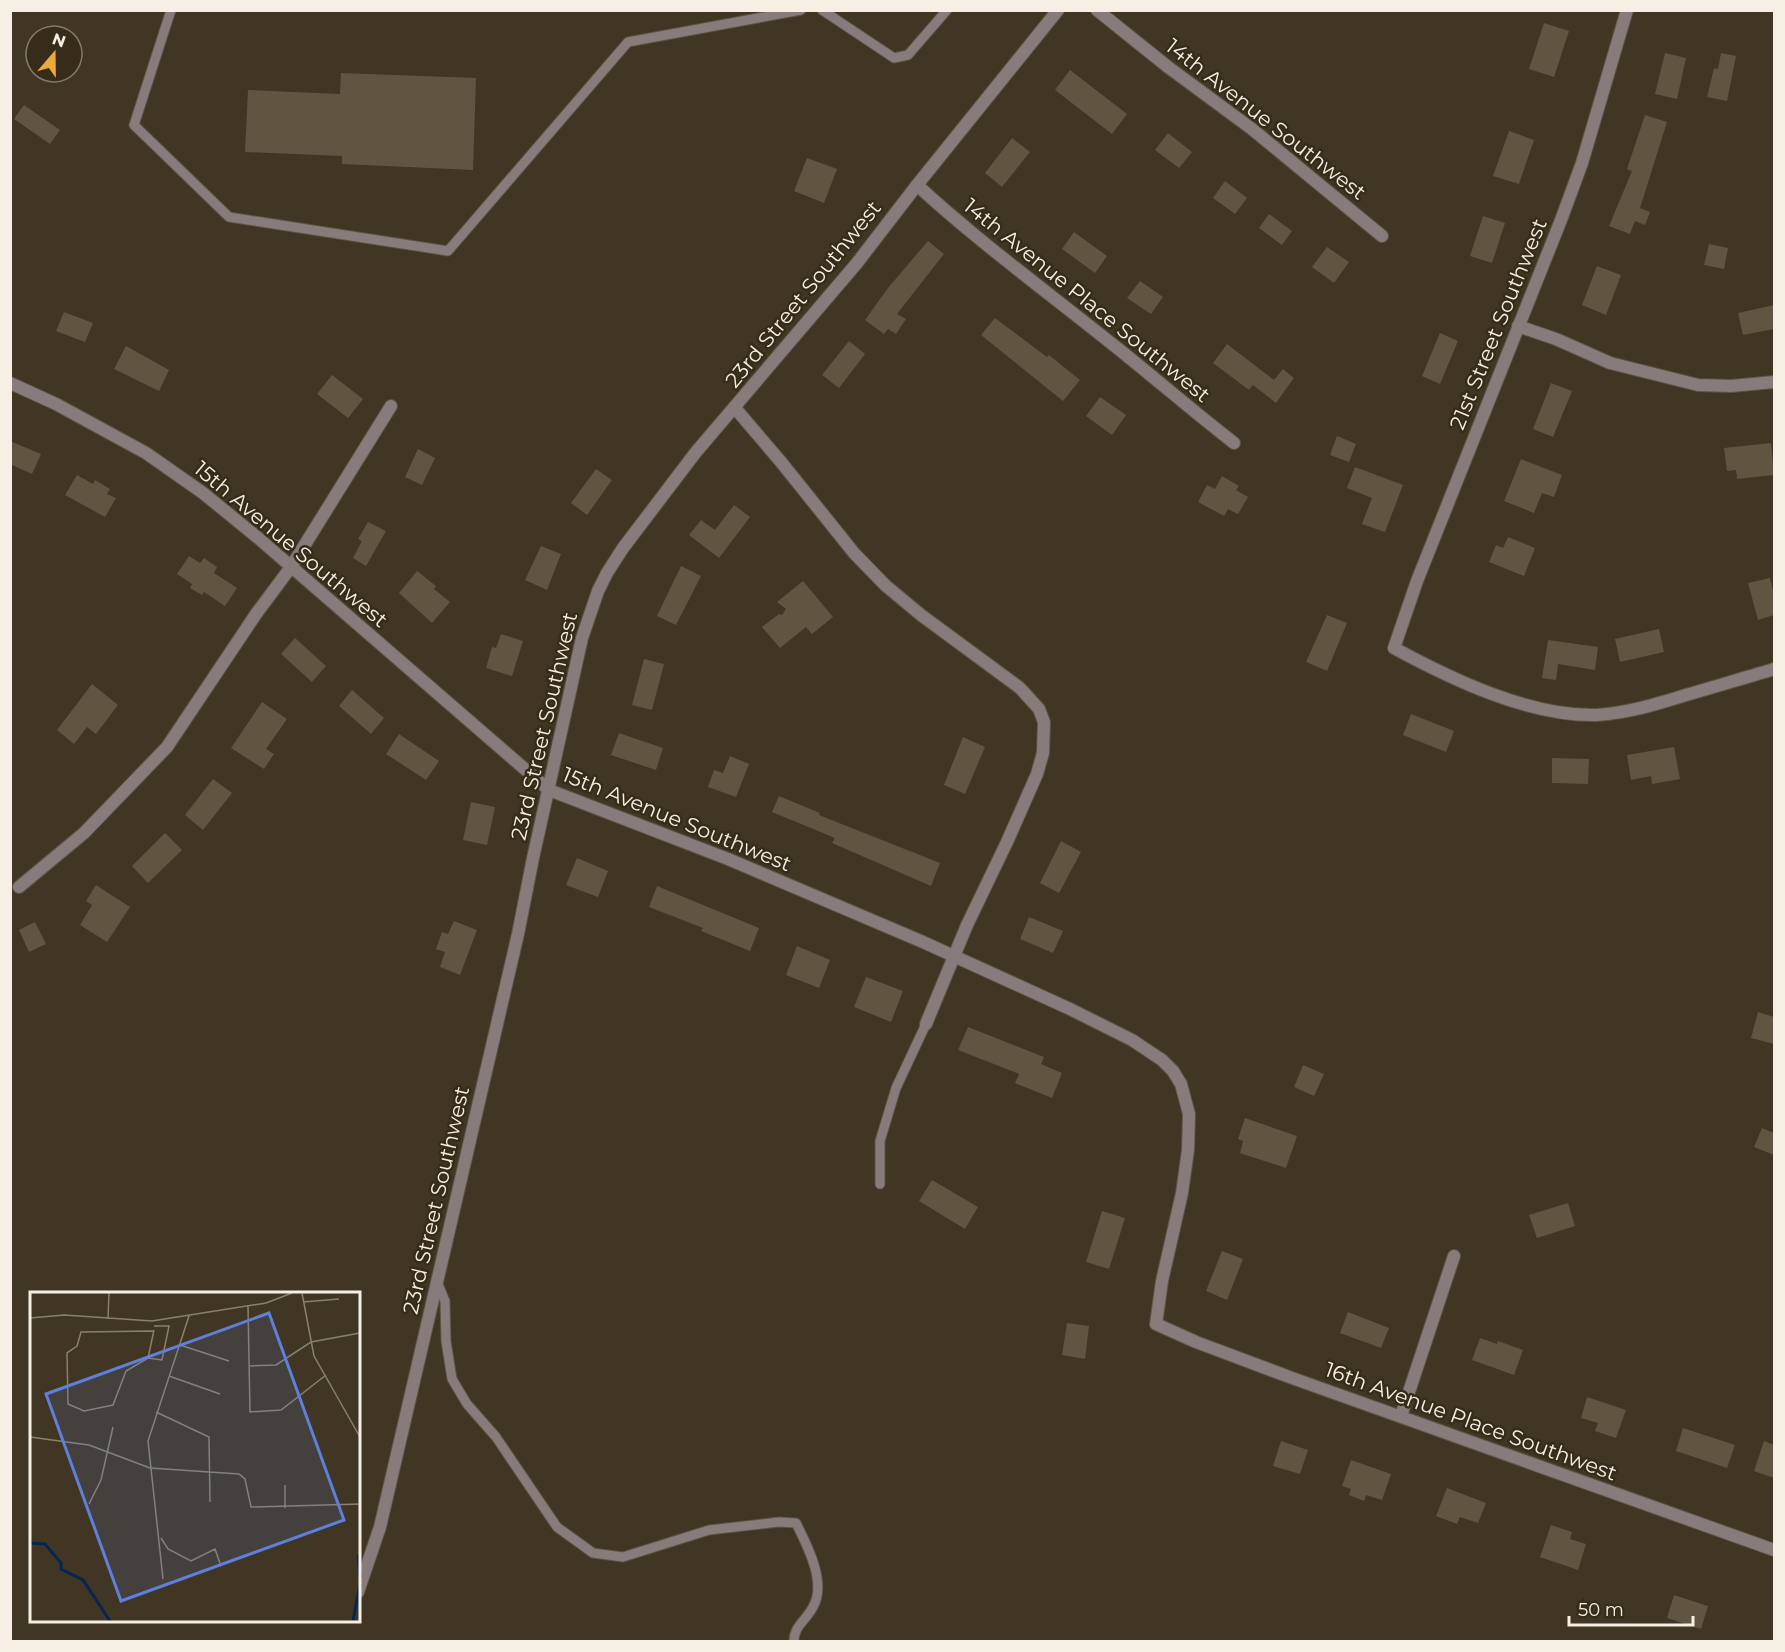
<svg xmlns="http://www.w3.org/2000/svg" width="1785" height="1652" font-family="Montserrat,sans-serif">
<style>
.building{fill:#5f5540}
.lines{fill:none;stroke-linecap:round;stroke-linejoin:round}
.lane-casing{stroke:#5d5442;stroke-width:11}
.street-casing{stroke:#5d5442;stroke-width:14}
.lane{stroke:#877b7c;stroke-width:9}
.street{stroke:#877b7c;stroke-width:12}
.labels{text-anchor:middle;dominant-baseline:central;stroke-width:5;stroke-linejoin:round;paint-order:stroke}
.street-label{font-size:21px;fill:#f6f0e4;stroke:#362c19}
.inset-river{fill:none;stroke:#052652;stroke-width:3}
.inset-road{fill:none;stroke:#898070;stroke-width:1.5}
.view{fill:#5e7fdc;fill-opacity:0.15;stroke:#5e7fdc;stroke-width:3}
.inset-edge{fill:none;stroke:#f6f0e4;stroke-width:3}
</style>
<rect width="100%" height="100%" fill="#403623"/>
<g class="building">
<path d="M1544,23l25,8 -15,46 -25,-8z"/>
<path d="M1665,53l21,5 -9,41 -22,-5z"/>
<path d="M1721,53l15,3 -9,45 -20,-4 7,-29 4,1z"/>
<path d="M1070,70l57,44 -15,20 -57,-44z"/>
<path d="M341,73l135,5 -3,92 -131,-6v-8l-97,-4 3,-62 92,4z"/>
<path d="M24,105l36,25 -10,14 -36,-25z"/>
<path d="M1645,115l22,7 -27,86 10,4 -5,13 -10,-4 -5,13 -21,-8 23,-55 -5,-2z"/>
<path d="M1509,131l25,9 -15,44 -26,-8z"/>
<path d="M1168,133l24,19 -13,16 -24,-18z"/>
<path d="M1012,138l18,14 -28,35 -17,-14z"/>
<path d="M807,158l30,11 -13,34 -30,-12z"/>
<path d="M1225,181l22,17 -12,16 -22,-16z"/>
<path d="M1269,214l23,17 -10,14 -23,-17z"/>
<path d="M1483,216l22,7 -13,40 -22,-7z"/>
<path d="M1074,232l33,24 -12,17 -33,-24z"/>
<path d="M928,241l16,13 -47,60 9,5 -10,15 -8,-5 -4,5 -19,-14 23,-32z"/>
<path d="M1709,244l19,4 -4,21 -20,-4z"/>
<path d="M1327,247l22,15 -15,21 -22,-16z"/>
<path d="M1597,266l24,9 -15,40 -24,-10z"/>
<path d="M1140,281l23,16 -12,17 -24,-16z"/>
<path d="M1774,305v24l-31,6 -5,-22z"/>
<path d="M64,312l29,11 -8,19 -29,-11z"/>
<path d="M995,318l52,39 2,-2 31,25 -17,21 -82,-66z"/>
<path d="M1440,333l18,8 -18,43 -18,-8z"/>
<path d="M849,341l16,13 -26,34 -17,-13z"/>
<path d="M1227,344l47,36 9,-11 11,9 -18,25 -23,-18 -4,5 -36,-27z"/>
<path d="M126,346l43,24 -10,21 -45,-22z"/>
<path d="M332,375l31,24 -15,19 -31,-24z"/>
<path d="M1551,383l21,8 -19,46 -20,-8z"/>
<path d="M1100,397l26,18 -14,20 -26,-19z"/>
<path d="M1337,436l19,8 -7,18 -19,-7z"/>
<path d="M10,441l31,13 -9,20 -22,-10z"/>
<path d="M1771,443l3,32 -37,4 -1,-9 -9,1 -3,-23z"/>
<path d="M418,449l17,9 -13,27 -17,-8z"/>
<path d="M1521,459l41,16 -8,22 -12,-4 -8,20 -30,-12z"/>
<path d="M1355,467l48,18 -18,47 -23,-8 10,-26 -25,-10z"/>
<path d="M596,469l16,11 -25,35 -16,-12z"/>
<path d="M77,475l16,9 2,-4 15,9 -3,5 9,4 -11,19 -40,-22z"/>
<path d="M1222,476l17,10 -3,4 12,7 -10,17 -10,-5 -4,7 -26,-14 9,-17 8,4z"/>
<path d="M734,505l16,12 -31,41 -30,-23 12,-15 14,10z"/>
<path d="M368,522l18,9 -20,35 -13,-8 9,-17 -4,-2z"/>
<path d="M1508,537l27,11 -11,28 -35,-14 7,-17 7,3z"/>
<path d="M541,546l20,8 -14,36 -22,-10z"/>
<path d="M189,556l11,7 4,-5 13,9 -3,6 23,15 -12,18 -21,-14 -2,3 -12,-7 2,-4 -15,-10z"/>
<path d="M681,566l20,10 -25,49 -19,-9z"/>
<path d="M417,571l19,15 -2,3 16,13 -18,21 -33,-30z"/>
<path d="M1770,578l4,17v20l-16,5 -10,-37z"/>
<path d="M803,581l30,36 -21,17 -6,-7 -26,21 -18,-21 17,-13 3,1 4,-6 -9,-7z"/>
<path d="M1327,615l20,8 -20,48 -21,-9z"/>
<path d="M1659,629l5,23 -44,10 -5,-23z"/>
<path d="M501,634l22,7 -11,35 -26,-8 6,-21 4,1z"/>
<path d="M295,638l31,28 -14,16 -31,-28z"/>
<path d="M1548,640l50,7 -3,23 -37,-6 -2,16 -14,-2z"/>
<path d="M644,659l20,5 -12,46 -20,-5z"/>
<path d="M92,684l26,21 -22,29 -9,-7 -13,17 -17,-14z"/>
<path d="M352,690l32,28 -13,16 -32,-28z"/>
<path d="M262,702l25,17 -21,30 8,5 -10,15 -33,-21z"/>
<path d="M1411,714l43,17 -8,21 -43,-17z"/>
<path d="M619,733l44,15 -7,22 -45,-15z"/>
<path d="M399,734l40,27 -13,19 -40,-26z"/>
<path d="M963,737l22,10 -20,47 -21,-9z"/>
<path d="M1674,747l6,32 -28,5 -1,-8 -20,4 -4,-25z"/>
<path d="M730,756l19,8 -13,33 -28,-10 6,-17 9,3z"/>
<path d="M1552,758l37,1 -1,25 -36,-1z"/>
<path d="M213,779l19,14 -29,37 -18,-15z"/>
<path d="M779,796l41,17 -1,2 121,48 -9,23 -99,-43 3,-5 -63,-26z"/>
<path d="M471,802l24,5 -8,38 -24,-5z"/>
<path d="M165,833l17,17 -34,33 -16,-17z"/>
<path d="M1061,841l20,11 -22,41 -19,-10z"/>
<path d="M577,858l31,13 -10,26 -32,-12z"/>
<path d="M96,885l34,22 -23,35 -27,-17 12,-20 -6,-4z"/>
<path d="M657,886l102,42 -9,23 -49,-20 2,-3 -54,-21z"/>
<path d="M1029,917l34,14 -10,22 -33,-14z"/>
<path d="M454,921l23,9 -17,45 -20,-8 5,-15 -9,-3 6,-17 6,2z"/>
<path d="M35,922l11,22 -17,8 -10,-22z"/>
<path d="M797,946l33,14 -11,28 -33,-13z"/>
<path d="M866,977l37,14 -12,31 -37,-15z"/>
<path d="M1758,1012l16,5v27l-23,-6z"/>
<path d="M968,1027l76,30 -3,7 21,9 -10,25 -37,-15 4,-9 -61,-24z"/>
<path d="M1303,1065l21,9 -10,22 -20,-9z"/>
<path d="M1245,1118l52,18 -11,32 -46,-15 3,-12 -5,-2z"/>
<path d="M1762,1128l12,5v22l-20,-8z"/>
<path d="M932,1180l46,27 -13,22 -46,-28z"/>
<path d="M1568,1203l7,23 -38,12 -8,-23z"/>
<path d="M1102,1211l23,7 -16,51 -23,-7z"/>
<path d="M1222,1251l21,8 -16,41 -21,-9z"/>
<path d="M1348,1312l41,16 -8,20 -41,-15z"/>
<path d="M1067,1323l22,3 -4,33 -23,-4z"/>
<path d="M1480,1338l17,6 1,-3 25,9 -9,25 -42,-15z"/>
<path d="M1587,1397l39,13 -10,28 -21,-7 3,-8 -17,-5z"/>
<path d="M1683,1428l52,17 -8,23 -51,-17z"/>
<path d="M1281,1441l27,9 -8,24 -27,-8z"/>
<path d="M1764,1441l10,4v33l-20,-7z"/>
<path d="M1351,1460l40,14 -9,26 -16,-5 -2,6 -15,-6 2,-6 -9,-3z"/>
<path d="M1447,1488l39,15 -8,20 -18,-6 -3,7 -21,-8z"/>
<path d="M1551,1525l21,7 -2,7 16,5 -8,26 -38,-13z"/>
<path d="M1674,1595l34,11 -7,23 -34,-11z"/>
</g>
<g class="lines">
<g class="lane-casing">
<g id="lane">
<path d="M171,10l-37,115 95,92 219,34 180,-209 173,-32"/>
<path d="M822,10l72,48 14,-3 39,-45"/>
<path d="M880,1184v-43l16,-53 30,-64"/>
<path d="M437,1282l8,19 1,40 6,38 15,25 29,33 61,90 36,26 30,4 86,-27 70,-8 17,1c11,22 30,58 18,82 -6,14 -21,21 -20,37"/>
</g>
</g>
<g class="street-casing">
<g id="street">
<path d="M1097,10l71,57 84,62 130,107"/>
<path d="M1627,10l-45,153 -21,57 -144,361 -23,67c57,31 136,69 203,67 31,-2 60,-11 89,-20 30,-9 59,-17 88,-26"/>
<path d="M917,185c63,58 132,108 199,162 40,32 78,65 118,96"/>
<path d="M1518,326l38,13 54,24 88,22 33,1 43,-4"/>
<path d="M10,383l46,21 90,49 57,40 54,44 292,253 179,69 195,83 147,67 62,31 30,20 11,11 8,13 8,30 -1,36 -6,43 -20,88 -6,43 40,18 96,36 482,172"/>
<path d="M735,408l46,54 73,91 31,32 36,30 99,73 19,21 5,13 -1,31 -6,21 -30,68 -40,83 -41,99"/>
<path d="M19,887l65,-54 83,-86 89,-133 35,-47 100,-161"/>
<path d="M1401,1416l53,-160"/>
<path d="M358,1592l22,-65 138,-593 15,-76 49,-220 16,-47 9,-18 16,-25 73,-96 161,-189 60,-78 141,-175"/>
</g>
</g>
<use href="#lane" class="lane"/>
<use href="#street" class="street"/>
</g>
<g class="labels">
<g class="street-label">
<text transform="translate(1266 119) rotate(38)">14th Avenue Southwest</text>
<text transform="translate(803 294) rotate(-51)">23rd Street Southwest</text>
<text transform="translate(1087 300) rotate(39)">14th Avenue Place Southwest</text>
<text transform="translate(1498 324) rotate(-68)">21st Street Southwest</text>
<text transform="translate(291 544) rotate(40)">15th Avenue Southwest</text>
<text transform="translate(544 726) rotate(-77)">23rd Street Southwest</text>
<text transform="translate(677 819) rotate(22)">15th Avenue Southwest</text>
<text transform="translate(436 1200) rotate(-77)">23rd Street Southwest</text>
<text transform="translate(1471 1421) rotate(20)">16th Avenue Place Southwest</text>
</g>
</g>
<g transform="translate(30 1292)">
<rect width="330" height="330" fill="#403623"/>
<path class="inset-river" d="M0,251l15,1 16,19v6l22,11 27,41M328,263l2,23M323,329l7,-37"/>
<path class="inset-road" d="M272,1l12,63 46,81M273,10l36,-3M218,14l2,106 31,-2 45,-35M0,26l34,-3 88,6 114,-18 26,-10M78,27l1,-26M123,39l-72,1 -4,14 -10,7 1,51 16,7 29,-6 13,-34 22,-13 14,2 7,-34h-15M150,53l49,16M118,66l6,-28M220,74l26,-1 35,-23 49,-9M139,84l51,18M126,120l53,25 1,65M0,145l59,8 61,23 89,6 6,5 6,28 109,-3M255,193v23M59,212l12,-24 12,-53M131,246l7,11 23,12 24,-12 6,17M133,287l-15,-138 41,-125"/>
<path class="view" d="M239,21l75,207 -223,81 -75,-207z"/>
<rect width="330" height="330" class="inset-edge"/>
</g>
<rect width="1785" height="1652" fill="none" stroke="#f6f0e4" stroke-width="24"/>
<g transform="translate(54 54) rotate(20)"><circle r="28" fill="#362c19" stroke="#837a6a" stroke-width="1.5"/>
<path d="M0-4.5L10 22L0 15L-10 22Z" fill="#eaaa39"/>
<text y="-9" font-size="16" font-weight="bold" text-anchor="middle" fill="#f6f0e4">N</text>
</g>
<path d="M1569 1616v9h124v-9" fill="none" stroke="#f6f0e4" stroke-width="3"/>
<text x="1578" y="1616" font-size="18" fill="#f6f0e4" stroke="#362c19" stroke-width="4.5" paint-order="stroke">50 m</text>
</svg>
